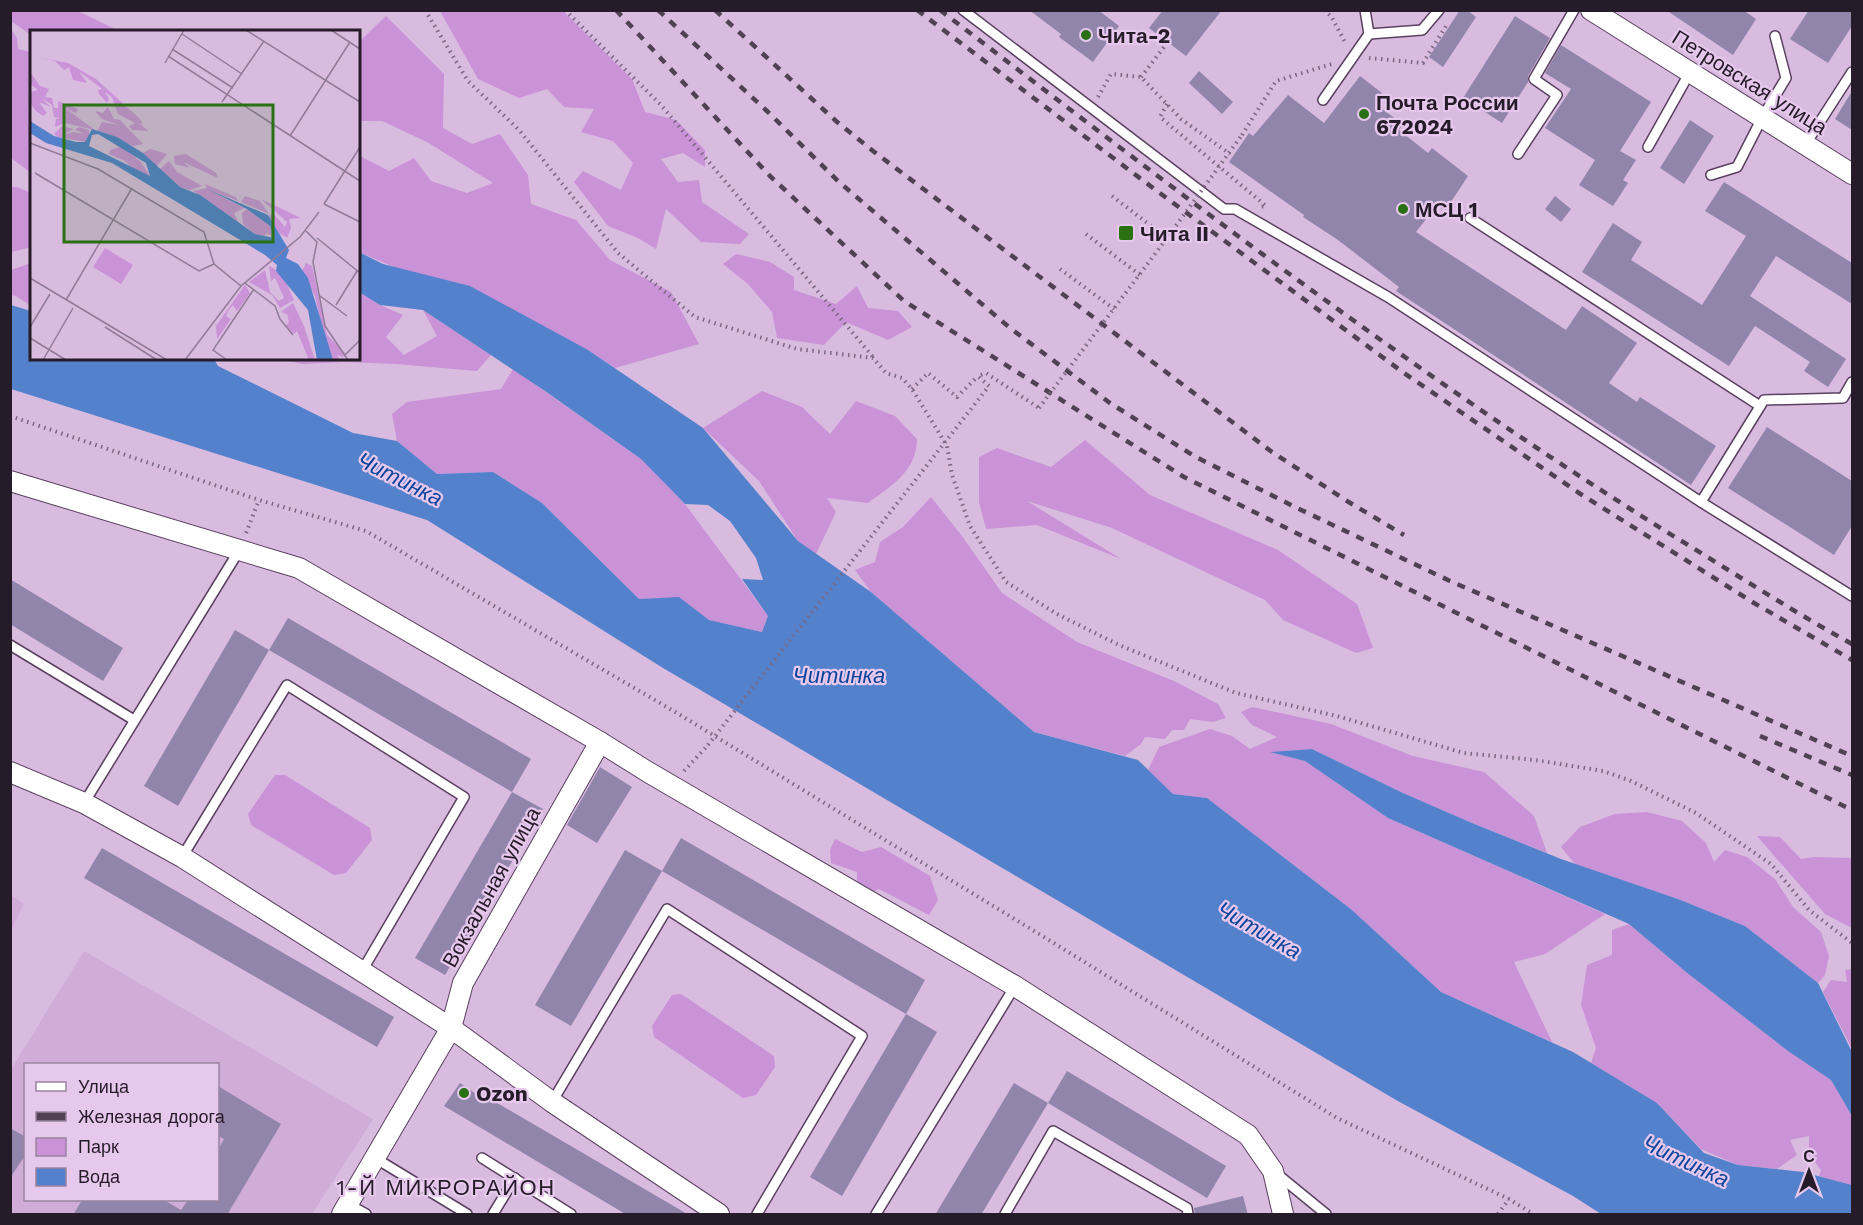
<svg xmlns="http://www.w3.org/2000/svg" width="1863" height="1225" font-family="'Work Sans',sans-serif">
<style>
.built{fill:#cfadd7;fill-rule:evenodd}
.green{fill:#ca92d7}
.water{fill:#5481cb}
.building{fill:#9285ac}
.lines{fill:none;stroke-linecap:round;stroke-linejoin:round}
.lane-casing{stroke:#5a4160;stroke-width:12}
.street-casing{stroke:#5a4160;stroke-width:22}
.path{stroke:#7b6780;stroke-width:4;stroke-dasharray:1.5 4.5;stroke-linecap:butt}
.lane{stroke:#fff;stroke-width:9}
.street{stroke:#fff;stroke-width:20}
.rail{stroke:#504254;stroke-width:4.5;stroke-dasharray:8 8;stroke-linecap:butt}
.path-bridge{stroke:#7b6780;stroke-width:4;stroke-dasharray:1.5 4.5;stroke-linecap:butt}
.poi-dot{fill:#297112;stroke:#e6c8ed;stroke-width:2}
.labels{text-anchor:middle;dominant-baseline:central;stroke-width:4.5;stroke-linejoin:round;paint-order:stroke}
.poi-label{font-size:21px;font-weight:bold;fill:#261c29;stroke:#e6c8ed;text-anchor:start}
.street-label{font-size:21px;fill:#261c29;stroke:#e6c8ed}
.water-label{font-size:22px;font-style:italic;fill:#0b449b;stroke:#e6c8ed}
.neighbourhood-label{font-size:22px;letter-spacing:1.5px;fill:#261c29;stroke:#e6c8ed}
.inset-road{fill:none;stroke:#917b97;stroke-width:1.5}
.view{fill:#297112;fill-opacity:0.15;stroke:#297112;stroke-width:3}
.inset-edge{fill:none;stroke:#261c29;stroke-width:3}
</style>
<rect width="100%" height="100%" fill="#d9bbe0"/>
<g class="built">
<path d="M11,895l13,9 -13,26z"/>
<path d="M84,951l289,168 -61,95h-301l-1,-143zM26,1064h192v136h-192z"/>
</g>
<g class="green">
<path d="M10,11h68l41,20 -87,1 -1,3 -20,-14z"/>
<path d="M440,11h123l69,68 13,33 31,8 29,30v17l-22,-14 -22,6 17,23 21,-2 3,22 47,32 -9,10 -39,-2 -35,-33 -10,40 -18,-11 -30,-12 -34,-44 9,-11 38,19 12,-27 -20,-22 -32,-9 13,-23 -30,-2 -17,-18 -28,9 -41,-19z"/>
<path d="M386,16l58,58 -1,54 29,16 28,-10 28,41 3,29 45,16 34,40 61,32 28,52 -84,24 -27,-18 -229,-98 -1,-97 31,16 25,-13 17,23 36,12 26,-10 -66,-41 -45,-21h-23v-79z"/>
<path d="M11,29l6,9 1,11 13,3v121l-20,-15z"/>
<path d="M11,187h6l14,6 1,54 -21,5z"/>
<path d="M736,254l34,8 24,15v13l42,14 21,-18 11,22 30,3 14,16 -24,13 -42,-18 -22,23 -47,-7 -5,-26 -24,-28 -25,-20z"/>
<path d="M31,263h1l-1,43 -15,-10 -6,-1 1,-25z"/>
<path d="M359,292l21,13 23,10 -17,22 18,18 33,-19 -14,-26 68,45 -14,16 -81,-7 -52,-2 -42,2 -23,-5 79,-1z"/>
<path d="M513,369l128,90 44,45 83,112 -6,16 -53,-12 -30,-22 -40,1 -97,-96 -49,-31 -56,2 -40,-33 -5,-27 15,-12 94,-13z"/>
<path d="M762,391l40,16 28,27 26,-33 39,15 22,23c0,32 -26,47 -49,64l-41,-5 9,14 -20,42 -18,-13 -39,-60 -56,-53z"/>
<path d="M1085,440l65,55 128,55 79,54 16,44 -17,5 -73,-33 -18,-20 -153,-72 -85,-27 94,58 -84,-34 -51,4 -7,-27v-45l18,-9 54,19z"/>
<path d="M931,497l31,39 40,57 75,49 97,39 44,23 8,14 -13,4 -23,-3 -6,11h-12l-7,9 -20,-2 -4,7 -16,12 -91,-24 -163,-140 -16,-22 20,-8 5,-20 23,-15z"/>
<path d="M1252,707l79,17 82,32 71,16 50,44 13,37 -75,-30 -69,-30 -91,-44 -40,3 33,9 83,57 217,96 -60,40 -31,8 38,80 -111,-50 -89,-82 -145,-112 -34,-4 -25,-24 11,-23 51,-18 22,7 18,13 27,-12 -25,-12 -11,-13z"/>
<path d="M275,775h10l85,53 2,12 -26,33 -12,2 -83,-50 -3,-11z"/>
<path d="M1647,812l35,9 24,22 8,19 11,-12 22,7 28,22 18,28 28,25 8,24 -4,19 -7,8 -73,-57 -67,-27 -103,-35 -14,-17 19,-20 35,-13z"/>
<path d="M1757,836l23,1 21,22 13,-2 38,1v70l-27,-14z"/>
<path d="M835,839l27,13 19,-5 49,29 8,24 -9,15 -50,-26 -9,4 -13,-8v-13l-26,-9 -1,-13z"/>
<path d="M1629,924l57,48 102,79 43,29 21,36v69l-33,-9 2,-6 -12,-15v-19l-19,4 7,15 -20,14 -39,-4 -37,-16 -44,-46 -66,-40 5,-15 -15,-43 6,-40 25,-10v-25z"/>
<path d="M1852,969v80l-29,-57 8,-12 16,2 -2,-12z"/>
<path d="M681,994l93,62 1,11 -19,28 -13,3 -89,-61 -2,-11 20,-31z"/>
</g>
<g class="water">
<path d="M359,252l24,12 87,22 118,64 115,78 95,113 73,51 163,140 104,28 35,34 34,4 145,112 89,82 132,60 84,51 47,50 34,12 65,7 49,13v29h-251l-28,-18 -177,-96 -733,-432 -236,-148 -416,-131v-84l20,6 1,47 182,1 4,7 135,67 44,8 40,33 56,-2 49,31 97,96 40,-2 30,23 53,12 6,-16 -26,-37 21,1 -7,-22 -26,-37 -22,-16 -23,-1 -44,-45 -96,-68 -122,-81 -43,-5 -21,-13z"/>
<path d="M1312,749l91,44 69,30 89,36 117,40 67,27 73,57 34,69v64l-21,-36 -43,-29 -102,-79 -57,-48 -241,-106 -83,-57 -35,-9z"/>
</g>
<g class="building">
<path d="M1029,10h69l21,16 -26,36 -34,-25 2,-3z"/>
<path d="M1163,10h59l-36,46 -37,-28z"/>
<path d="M1460,10h7l9,7 -33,50 -14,-10z"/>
<path d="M1666,10h77l13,9 -23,36z"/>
<path d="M1809,10h43v16l-24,37 -38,-24z"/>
<path d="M1515,16l35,22 -22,38v6l-26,41 -39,-25z"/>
<path d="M1561,45l90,57 -31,49 16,9 -13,20 5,3 -15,23 -34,-21 16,-25 -50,-32 26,-39 -26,-16z"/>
<path d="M1199,71l34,31 -11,12 -33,-31z"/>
<path d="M1360,76l22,17 -7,11 28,20 -4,6 29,23 4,-5 36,28 -23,35 -8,-6 -21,27 150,98 16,-24 55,37 -28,40 28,19 3,-5 76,49 -25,39 -295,-194 3,-4 -61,-47 -35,-23 1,-2 -75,-53 20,-29 4,3 35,-41 36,28z"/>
<path d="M1852,91v39l-17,-11z"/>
<path d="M1690,120l24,16 -30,48 -24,-16z"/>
<path d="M1724,182l128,81v41l-76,-48 -26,40 96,63 -18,28 -24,-16 6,-9 -55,-36 -26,40 -147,-94 31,-49 29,19 -11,18 71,45 44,-69 -41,-25z"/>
<path d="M1555,196l16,13 -10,13 -16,-13z"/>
<path d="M1767,427l85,54v45l-18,29 -106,-67z"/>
<path d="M10,579l113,69 -20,33 -93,-57z"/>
<path d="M288,618l243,141 -19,33 -243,-142z"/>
<path d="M235,630l34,20 -91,156 -34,-20z"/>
<path d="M600,767l32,20 -35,56 -30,-18z"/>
<path d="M512,792l31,17 -98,166 -30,-17z"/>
<path d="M681,838l244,142 -19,34 -244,-143z"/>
<path d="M102,848l292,169 -17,30 -293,-169z"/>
<path d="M625,850l37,21 -91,155 -36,-21z"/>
<path d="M906,1014l31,18 -95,164 -32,-19z"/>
<path d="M1067,1071l159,95 -19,32 -159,-95z"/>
<path d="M460,1083l25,17 2,-3 202,118h-62l-183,-109z"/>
<path d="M1014,1083l34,20 -67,112h-46z"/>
<path d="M218,1086l63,38 -54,91h-154l9,-15h82l17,10 7,-10h30v-50l6,-11 -6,-3z"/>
<path d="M10,1128l16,9v17l-16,24z"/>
<path d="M1243,1196l5,19h-53l-1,-7z"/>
</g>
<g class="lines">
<g class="lane-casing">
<g id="lane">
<path d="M963,10l261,199h11l153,88 313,205 63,-102 79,-2 9,-16"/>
<path d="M1369,34l53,-4 17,-20"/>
<path d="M1323,100l46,-66 -4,-24"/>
<path d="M1805,145l47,-73"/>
<path d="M1648,147l42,-75"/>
<path d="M1518,154l39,-59 -23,-16 40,-69"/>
<path d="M1711,175l26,-8 25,-49 24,-40 -11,-42"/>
<path d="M1470,218l290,188"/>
<path d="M1701,502l151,94"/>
<path d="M10,645l124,75"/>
<path d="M84,803l156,-254"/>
<path d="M182,857l105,-172 177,112 -102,174"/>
<path d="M552,1102l115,-193 195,127 -105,178"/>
<path d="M375,1158l92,56"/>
<path d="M482,1158l89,56"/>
<path d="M1277,1174l49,40"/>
<path d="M348,1204l18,10"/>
<path d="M493,1214l22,-36"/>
<path d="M876,1214l139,-228"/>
<path d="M1005,1214l48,-83 134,77 1,6"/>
</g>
</g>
<g class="street-casing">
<g id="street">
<path d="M1591,10l261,164"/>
<path d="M10,481l289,87 301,174 48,30 367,214 233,149 25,36 10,43"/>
<path d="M10,772l74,31 98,54 269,171 101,74 167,112"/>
<path d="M342,1214l109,-186 12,-45 137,-241"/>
</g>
</g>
<g class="path">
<path d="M425,10l43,71 51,49 99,123 77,64 102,32 76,9 13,15 16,5 10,11 35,57 5,29 18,51 36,56 51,32 62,31 117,48 101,23 127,37 71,7 68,11 28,10 65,32 75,51 38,46 43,33"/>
<path d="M565,10l96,95 212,252"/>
<path d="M1324,10l7,6 15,28"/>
<path d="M1369,58l54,5 23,-37"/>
<path d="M1141,77l27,-35"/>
<path d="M1098,97l13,-23 30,3 40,42 49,35"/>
<path d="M1167,104l-7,13 106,89 -7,1"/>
<path d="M1242,135l34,-54 56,-17"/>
<path d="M1112,196l55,42"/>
<path d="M1086,234l54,41"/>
<path d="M1060,269l54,40"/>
<path d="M989,386l-11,-10 8,-3 53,35"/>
<path d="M912,389l16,-16 29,24 21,-21"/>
<path d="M10,416l249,84 107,31 311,182 367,224 293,181 172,81 24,15"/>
<path d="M246,533l13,-33"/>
<path d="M684,771l24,-26"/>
<path d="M1498,1214l11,-15"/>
</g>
<use href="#lane" class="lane"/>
<use href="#street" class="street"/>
<g class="rail">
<path d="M616,10l154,166 134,125 280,176 668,333"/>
<path d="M658,10l110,102 71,70 171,146 100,75 84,53 101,51 155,74 402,175"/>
<path d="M715,10l121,111 37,30 399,301 75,49 57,34"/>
<path d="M917,10l240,181 247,182 175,120 175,110 98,57"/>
<path d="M940,10c239,183 479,368 735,527 59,36 117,74 177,107"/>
<path d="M1760,736l92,39"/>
</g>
<g class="path-bridge">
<path d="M1039,408l128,-170 75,-103"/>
<path d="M708,745l281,-359"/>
</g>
</g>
<g class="poi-dot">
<circle cx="1086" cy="35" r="6"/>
<circle cx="1364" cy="114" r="6"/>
<circle cx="1403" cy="209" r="6"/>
<rect x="1118" y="225" width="16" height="16" rx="3"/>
<circle cx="464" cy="1093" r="6"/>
</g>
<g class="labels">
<g class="poi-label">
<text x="1098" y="35">Чита-2</text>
<text x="1376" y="102">Почта России<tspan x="1376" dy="24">672024</tspan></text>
<text x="1415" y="209">МСЦ 1</text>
<text x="1140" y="233">Чита II</text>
<text x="476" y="1093">Ozon</text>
</g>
<g class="street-label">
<text transform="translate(1750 82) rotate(32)">Петровская улица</text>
<text transform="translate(491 887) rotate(-61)">Вокзальная улица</text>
</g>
<g class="water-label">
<text transform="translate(400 479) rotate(27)">Читинка</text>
<text x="839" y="675">Читинка</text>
<text transform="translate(1259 930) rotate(30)">Читинка</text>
<text transform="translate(1686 1161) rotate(25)">Читинка</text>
</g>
<g class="neighbourhood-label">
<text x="446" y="1187">1-Й МИКРОРАЙОН</text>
</g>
</g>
<g transform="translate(30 30)">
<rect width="330" height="330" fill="#d9bbe0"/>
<path d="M7,27l31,6 28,16 44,40 3,5 -4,-1 9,8 -16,-1 -3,-4 6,-3 -17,-9 -6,-17 -7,-5 4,7 -2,4 -8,-9 -1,-4 4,-1 -23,-18 8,12 -14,-3 -4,-13 -5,3 -9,-9zM1,43l9,13 9,3 -4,8 7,1 2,10h4v-7l20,8 -2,4 -11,-5 30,22 -30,-7 -10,4 1,-8 4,-1 -6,-1 -2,-12 -12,-8 11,10 -12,-5 8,11 -4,3 -7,-5 -6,-8v-11l8,-2 -8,-6zM78,77l6,12 6,1 23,24 -10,2 -36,-15 5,-9 17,3 -17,-6 -7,-8 8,2zM32,96l11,3 -10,6 10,-3 12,2 -10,-4 4,-3 10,3v5l-4,7 -27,-5 -4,-3zM92,116l19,16 9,14 -14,-4 -11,-11 -16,-7 1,-4zM120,119l17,5 -11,13 -13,-14zM156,124l30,19 2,5 -35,-16 7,6 -15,-4 -1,-8zM139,131l8,11 25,14 -12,4 -10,-3 -20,-18zM175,154l31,13 2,4 -29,-11 35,18 -10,5 4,9 -45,-31 14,-3zM215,166l15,5 9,13 -28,-12zM231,169l40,19 -12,1 2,9 -4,10 -12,-8 -6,-14 4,-3 12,14 2,-5zM217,179l23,17 4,12 -7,-5 -3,3 -9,-2 -12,-10 -1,-11zM75,218l28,17 -12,19 -28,-17zM276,233l6,3 15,69 18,18 -3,4 -4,-2 1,5h-6l-8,-20 -10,-44 -13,-25zM239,236l13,7 12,27 -14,8 -8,-13 -23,-13 16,-12 5,22 9,9 5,-3 -9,-20 -4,3zM215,255l5,8 -13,18 -4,-6 -5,6 -2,5 5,3 -14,20 -1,-13zM263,273l11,23 11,34h-6l-12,-29 -3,3 -8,-8 3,-4 -2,-8 -6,-2z" fill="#ca92d7"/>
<path d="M0,91l24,15 22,6h9l7,-13 25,8 26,16 37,34 20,8 55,39 19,4 -4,-12 -23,-17 -40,-20 61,26 21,35 -3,8 12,6 10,14 25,82h-16l-9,-50 -32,-39 1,-6 -12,-10 -153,-92 -66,-20 -16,-10zM68,104l48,29 4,13 -61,-30 3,-11z" fill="#5481cb" fill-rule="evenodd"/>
<path class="inset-road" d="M216,0l114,72M301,0l29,19M152,4l60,40M142,19l61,39M138,26l192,125M135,33l19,-33M192,72l42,-61M260,106l60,-94M0,113l68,26 106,63 10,32 27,22M5,143l164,98 15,-7M294,174l36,18M294,174l36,-57M276,201l11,11 -4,20 12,64 23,34M287,208l43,35M0,248l137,82M215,253l30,23 5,13 13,16M290,266l27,20M36,270l66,-112M306,275l21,-34M0,297l20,-33M75,297l52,33M0,308l36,22M314,326l16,-16M13,330l30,-52M155,330l56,-74 59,-49 19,-25M197,330l-14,-10 41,-61"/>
<path class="view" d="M34,75h209v137h-209z"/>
<rect width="330" height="330" class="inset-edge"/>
</g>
<rect width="1863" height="1225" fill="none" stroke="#261c29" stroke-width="24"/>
<rect x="24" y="1063" width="195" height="138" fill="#e6c8ed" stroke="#99839f" stroke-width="1.5"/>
<rect x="36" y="1082" width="30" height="9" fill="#ffffff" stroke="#99839f" stroke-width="1.5"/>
<text x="78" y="1093" font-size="18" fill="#261c29">Улица</text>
<rect x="36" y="1112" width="30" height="9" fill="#504254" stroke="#99839f" stroke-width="1.5"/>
<text x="78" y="1123" font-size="18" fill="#261c29">Железная дорога</text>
<rect x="36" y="1138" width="30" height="18" fill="#ca92d7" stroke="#99839f" stroke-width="1.5"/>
<text x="78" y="1153" font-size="18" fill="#261c29">Парк</text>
<rect x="36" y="1168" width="30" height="18" fill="#5481cb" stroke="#99839f" stroke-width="1.5"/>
<text x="78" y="1183" font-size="18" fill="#261c29">Вода</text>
<g transform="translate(1809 1171)" stroke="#e6c8ed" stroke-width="4.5" paint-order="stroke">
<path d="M0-4.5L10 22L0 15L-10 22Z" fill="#261c29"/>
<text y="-9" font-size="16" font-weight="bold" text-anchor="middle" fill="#261c29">С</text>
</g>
</svg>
